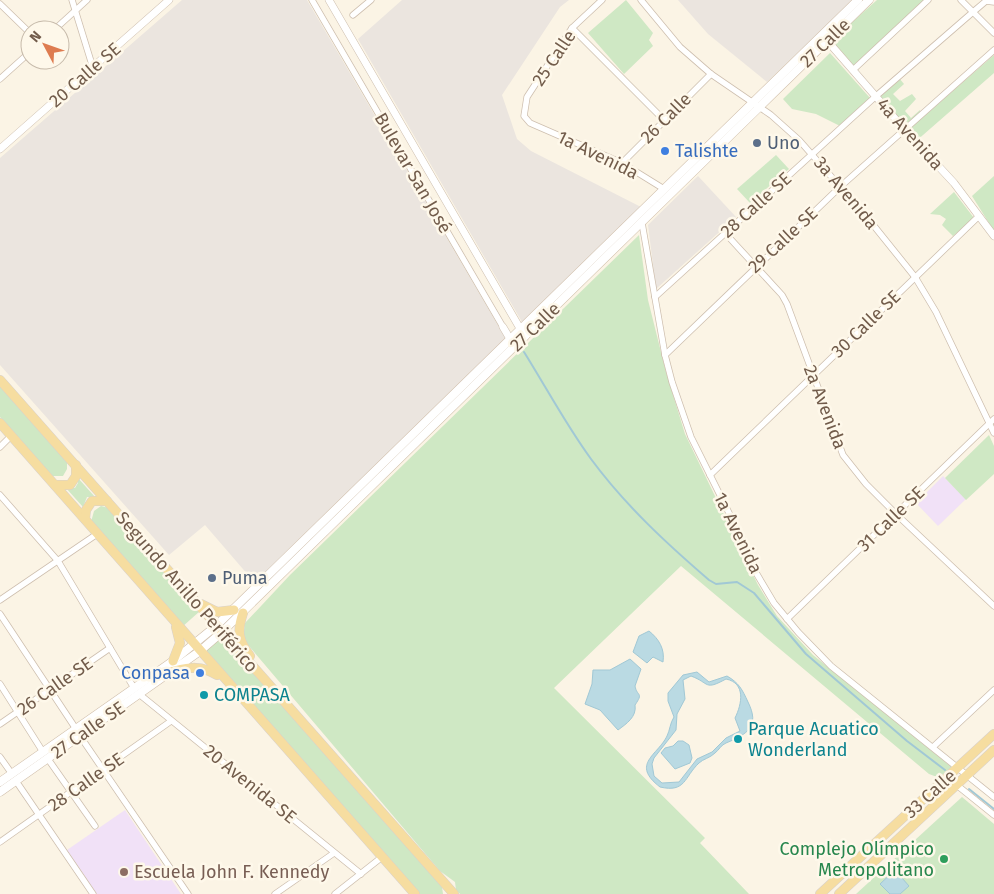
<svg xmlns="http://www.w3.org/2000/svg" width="994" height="894" font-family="'Fira Sans',sans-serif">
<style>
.industrial{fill:#ebe5df}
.education{fill:#f1e1f7}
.green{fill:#cfe8c4}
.water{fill:#badae3;stroke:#a1c8d5;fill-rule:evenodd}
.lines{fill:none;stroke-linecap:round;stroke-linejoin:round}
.stream{stroke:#a1c8d5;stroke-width:2}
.minor-casing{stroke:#cebfaf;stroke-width:7}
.tertiary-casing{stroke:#cebfaf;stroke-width:8}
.secondary-casing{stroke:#cfbda9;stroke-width:9}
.primary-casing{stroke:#d8d1cd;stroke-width:10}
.minor{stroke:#fff;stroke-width:5.5}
.tertiary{stroke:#fff;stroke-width:7}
.secondary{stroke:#fff;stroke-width:8}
.primary{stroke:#f6dda0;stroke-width:9}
.service-dot{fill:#5c6f8a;stroke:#fef8ea;stroke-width:2}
.shop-dot{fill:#3f7fe0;stroke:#fef8ea;stroke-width:2}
.culture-dot{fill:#0f9aa8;stroke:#fef8ea;stroke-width:2}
.leisure-dot{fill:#2e9e5b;stroke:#fef8ea;stroke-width:2}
.education-dot{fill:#8d6e63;stroke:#fef8ea;stroke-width:2}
.labels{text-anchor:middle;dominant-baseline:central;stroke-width:5;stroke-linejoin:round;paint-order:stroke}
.street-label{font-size:18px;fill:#725c4b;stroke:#fef8ea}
.service-label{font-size:18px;fill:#4e5e75;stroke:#fef8ea;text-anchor:start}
.shop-label{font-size:18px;fill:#366cbe;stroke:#fef8ea;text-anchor:start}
.culture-label{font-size:18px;fill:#0d838f;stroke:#fef8ea;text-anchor:start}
.leisure-label{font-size:18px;fill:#27864d;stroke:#fef8ea;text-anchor:end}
.education-label{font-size:18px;fill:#785e54;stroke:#fef8ea;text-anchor:start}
</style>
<rect width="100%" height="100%" fill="#fbf4e5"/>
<g class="industrial">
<path d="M182,0h125l199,339 -251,244 -50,-58 -36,30 -169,-190v-207z"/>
<path d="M402,0h167l-9,7 -58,88 15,44 14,12 110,56 -119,115 -164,-283z"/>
<path d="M678,0h175l-86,82 -59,-48z"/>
<path d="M698,176l38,41 -80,72 -8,-64z"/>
</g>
<g class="education">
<path d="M943,476l23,23 -28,27 -22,-23z"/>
<path d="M125,810l56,84h-84l-30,-44z"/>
</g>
<g class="green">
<path d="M626,0l27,33 -4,7 4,6 -29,28 -36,-41z"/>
<path d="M877,0h50l-74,67 -23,-25z"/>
<path d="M830,53l40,45 -30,28 -24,-12 -24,-5 -9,-10z"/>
<path d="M994,55v18l-79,69 -39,-44 23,-20 5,6 -11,10 7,7 12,-7 4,5 -11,12 6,7 9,-8 2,8z"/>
<path d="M776,155l13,14 -39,34 -13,-14z"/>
<path d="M994,176v55l-22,-35z"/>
<path d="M954,192l20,26 -21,18 -11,-11 4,-6 -6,-4 -10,-1z"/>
<path d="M639,235l9,65 18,72 19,62 73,151 19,31 36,39 141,114 -17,8 -8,-3 -248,-208 -127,122 151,150 -5,5 49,51h-289l-4,-4 -1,-8 -15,-11 -197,-232 2,-16 45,-48z"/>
<path d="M0,386l67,75v8l-4,7h-13l-50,-59z"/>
<path d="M989,435l5,11v28l-28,26 -21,-22z"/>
<path d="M78,478l17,19h-8l-4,10 -17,-19h9l3,-5z"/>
<path d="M101,506l8,2 91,103 -18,16 -91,-105 3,-11z"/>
<path d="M222,633l220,254 1,7h-26l-216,-243z"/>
<path d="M962,797l32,27v70h-138z"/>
</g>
<g class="water">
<path d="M649,631c10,8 16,18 14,31l-10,-5 -6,6 -14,-11 6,-16z"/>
<path d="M630,659l11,10 -6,17c2,11 9,6 0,19 2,12 -9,19 -17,25l-18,-20 -15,-6 7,-20 1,-14h17z"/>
<path d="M697,672l12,10 18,-6c12,7 15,13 21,26 12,24 0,32 -22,41 -5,2 -7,7 -11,10 -5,5 -12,6 -16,10 -15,14 -13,30 -39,24 -30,-23 -2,-32 7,-51 3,-6 3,-13 7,-19l-6,-16v-8l15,-18zM691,676c19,7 13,15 35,3 20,4 16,25 9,39l5,13 -14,7 -14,14 -15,7 -18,23 -17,1 -8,-7 -2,-12 2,-6 22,-28 1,-16 8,-15 -2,-19z"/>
<path d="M678,741h5l6,4 3,13 -2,5 -15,6 -14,-16 4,-5 8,-2z"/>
<path d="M895,870l14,16 -9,8h-10l-10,-10z"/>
</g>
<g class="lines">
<g class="stream">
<path d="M524,352c22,35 42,73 67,107 34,46 75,84 118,121l7,4 21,-2 17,11 52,61 101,87 38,29"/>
<path d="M969,789l25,20"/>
</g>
<g class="minor-casing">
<g id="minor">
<path d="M72,0l21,68"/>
<path d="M312,0l191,327"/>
<path d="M602,0l-30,28 -45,69 -3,19 6,7 92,40 42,26"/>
<path d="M641,0l39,47 31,27 60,41 28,25 67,76 49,61 21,35 58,121"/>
<path d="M961,0l33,33"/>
<path d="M0,4l30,29"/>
<path d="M353,15l18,-15"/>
<path d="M572,28l92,92"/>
<path d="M54,30l33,-30"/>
<path d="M853,70l75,-70"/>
<path d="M0,79l30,-27"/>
<path d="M622,163l89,-89"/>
<path d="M642,223l23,132 7,27 19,55 55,110 9,24 19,32 24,29 33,34 163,131"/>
<path d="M725,233l57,62 5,9 56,151 23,29 30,30 98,92"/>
<path d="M655,297l220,-200 98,-85 13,-11 8,1"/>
<path d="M665,355l175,-168 154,-137"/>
<path d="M0,447l11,-11"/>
<path d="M710,475l269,-259"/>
<path d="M0,495l58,66 76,127"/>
<path d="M0,600l97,-66"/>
<path d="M0,614l76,115"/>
<path d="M787,619l207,-200"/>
<path d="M0,684l43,68"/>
<path d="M139,694l222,180"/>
<path d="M0,724l110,-76"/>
<path d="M80,736l108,158"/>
<path d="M933,747l61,-57"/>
<path d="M0,757l12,17"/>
<path d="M48,759l47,67"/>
<path d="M948,778l46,37"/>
<path d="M16,781l77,113"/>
<path d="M0,842l171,-121"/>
<path d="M275,894l59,-41"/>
<path d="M335,894l47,-37"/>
</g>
</g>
<g class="tertiary-casing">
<g id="tertiary">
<path d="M329,0l196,337"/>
<path d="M824,37l81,93 49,53 40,53"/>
<path d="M0,149l169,-149"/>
<path d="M503,327l10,17"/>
</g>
</g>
<g class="secondary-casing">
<g id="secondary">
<path d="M0,782l173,-121 43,-35 642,-626"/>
<path d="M0,792l200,-141 22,-19 647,-632"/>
</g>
</g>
<g class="primary-casing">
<g id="primary">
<path d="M0,380l454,514"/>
<path d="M0,423l415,471"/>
<path d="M55,485h15l6,-9v-11"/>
<path d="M85,519l1,-9 6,-9h15"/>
<path d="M201,604l16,8 17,-2"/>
<path d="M243,613c-6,18 -5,27 7,43"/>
<path d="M173,661l7,-18 -4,-16"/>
<path d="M170,672c18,-4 30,-8 47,3"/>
<path d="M820,894l174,-160"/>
<path d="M839,894l155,-144"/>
</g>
</g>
<use href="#minor" class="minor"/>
<use href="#tertiary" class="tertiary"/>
<use href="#secondary" class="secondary"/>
<use href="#primary" class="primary"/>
</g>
<g class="service-dot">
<circle cx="757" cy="143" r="5"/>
<circle cx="212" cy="578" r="5"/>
</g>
<g class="shop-dot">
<circle cx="665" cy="151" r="5"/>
<circle cx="200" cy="673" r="5"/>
</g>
<g class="culture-dot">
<circle cx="204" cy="695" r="5"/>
<circle cx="738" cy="739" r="5"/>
</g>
<circle class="leisure-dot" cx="944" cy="859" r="5"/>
<circle class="education-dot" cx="124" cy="872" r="5"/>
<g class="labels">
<g class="street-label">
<text transform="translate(825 43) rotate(-44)">27 Calle</text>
<text transform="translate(554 58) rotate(-56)">25 Calle</text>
<text transform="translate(85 75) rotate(-41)">20 Calle SE</text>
<text transform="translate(666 118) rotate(-45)">26 Calle</text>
<text transform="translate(910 134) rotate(48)">4a Avenida</text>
<text transform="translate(598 155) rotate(26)">1a Avenida</text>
<text transform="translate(413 173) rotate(60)">Bulevar San José</text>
<text transform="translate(846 193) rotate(50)">3a Avenida</text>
<text transform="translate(756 205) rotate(-42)">28 Calle SE</text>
<text transform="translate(783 240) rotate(-43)">29 Calle SE</text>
<text transform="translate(866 324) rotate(-44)">30 Calle SE</text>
<text transform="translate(535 327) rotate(-44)">27 Calle</text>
<text transform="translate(825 407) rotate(69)">2a Avenida</text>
<text transform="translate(891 519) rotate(-44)">31 Calle SE</text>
<text transform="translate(738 533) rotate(64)">1a Avenida</text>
<text transform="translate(187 592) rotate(49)">Segundo Anillo Periférico</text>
<text transform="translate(55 686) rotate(-35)">26 Calle SE</text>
<text transform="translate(88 730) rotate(-35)">27 Calle SE</text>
<text transform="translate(86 782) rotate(-35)">28 Calle SE</text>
<text transform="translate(250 784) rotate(39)">20 Avenida SE</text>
<text transform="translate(930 794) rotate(-42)">33 Calle</text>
</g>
<g class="service-label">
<text x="767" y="143">Uno</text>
<text x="222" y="578">Puma</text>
</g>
<g class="shop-label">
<text x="675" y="151">Talishte</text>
<text x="190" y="673" text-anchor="end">Conpasa</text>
</g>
<g class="culture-label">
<text x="214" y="695">COMPASA</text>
<text x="748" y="729">Parque Acuatico<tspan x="748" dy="21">Wonderland</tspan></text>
</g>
<g class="leisure-label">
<text x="934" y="849">Complejo Olímpico<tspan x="934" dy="21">Metropolitano</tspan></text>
</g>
<g class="education-label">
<text x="134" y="872">Escuela John F. Kennedy</text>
</g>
</g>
<g transform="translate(45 45) rotate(311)"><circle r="24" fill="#fef8ea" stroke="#c6baaa"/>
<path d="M0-4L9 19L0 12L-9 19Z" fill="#de7c50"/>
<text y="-8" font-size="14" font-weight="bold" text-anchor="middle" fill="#725c4b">N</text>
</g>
</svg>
